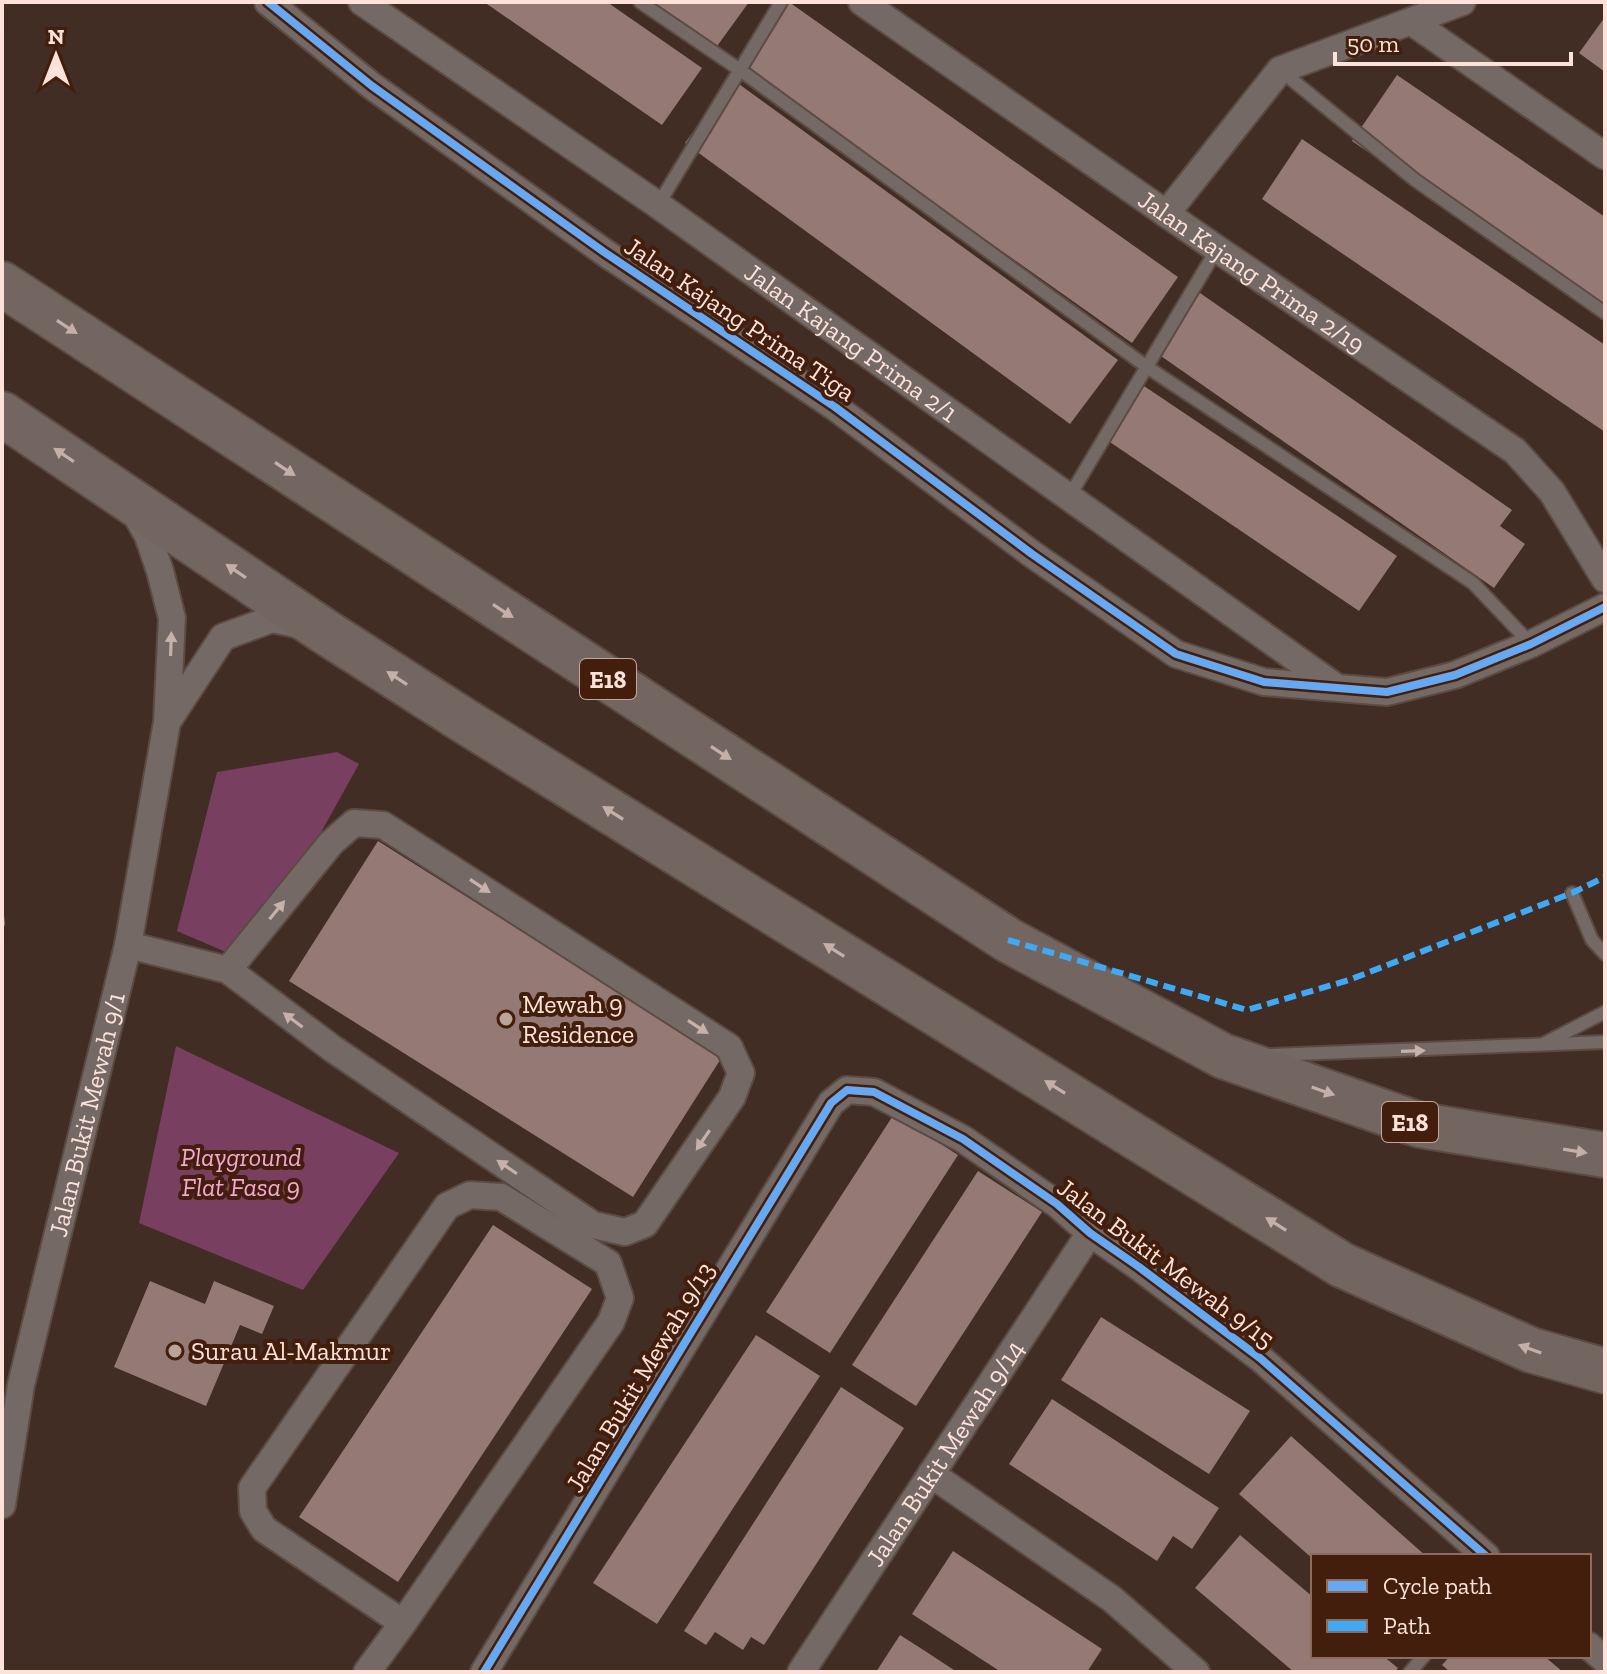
<svg xmlns="http://www.w3.org/2000/svg" width="1607" height="1674" font-family="'Zilla Slab',serif">
<style>
.green{fill:#783f60}
.building{fill:#947974}
.lines{fill:none;stroke-linecap:round;stroke-linejoin:round}
.lane-casing{stroke:#5c4b43;stroke-width:16}
.street-casing{stroke:#5c4b43;stroke-width:30}
.highway-casing{stroke:#5c4b43;stroke-width:48}
.lane{stroke:#756965;stroke-width:12}
.street{stroke:#756965;stroke-width:26}
.highway{stroke:#736660;stroke-width:44}
.quiet{stroke:#3fa9f5;stroke-width:6;stroke-dasharray:12 6;stroke-linecap:butt}
.cycleway-casing{stroke:#431e0d;stroke-width:13}
.cycleway{stroke:#66a8f1;stroke-width:8}
.oneway{fill:#c5b0a8}
.oneway2{fill:#c6b2aa}
.poi-dot{fill:#bba399;stroke:#431e0d;stroke-width:3}
.labels{text-anchor:middle;dominant-baseline:central;stroke-width:8;stroke-linejoin:round;paint-order:stroke}
.shield{fill:#431e0d;stroke:#c4a79b;stroke-width:2}
.shield-label{font-size:24px;font-weight:bold;fill:#fce2d8}
.street-label{font-size:26px;fill:#fce2d8;stroke:#431e0d}
.poi-label{font-size:26px;fill:#fce2d8;stroke:#431e0d;text-anchor:start}
.park-label{font-size:26px;font-style:italic;fill:#f3a7d4;stroke:#431e0d}
</style>
<rect width="100%" height="100%" fill="#412d24"/>
<g class="green">
<path d="M337,752l22,12 -110,198 -72,-31 40,-159z"/>
<path d="M176,1046l223,107 -96,137 -164,-67z"/>
</g>
<g class="building">
<path d="M484,2h123l95,66 -40,57z"/>
<path d="M648,2h101l-34,47z"/>
<path d="M789,2l389,275 -46,66 -391,-276z"/>
<path d="M1605,17v55l-26,-19z"/>
<path d="M1397,75l208,142v96l-253,-172z"/>
<path d="M732,79l386,281 -48,64 -385,-281z"/>
<path d="M1302,139l303,206v87l-343,-233z"/>
<path d="M1200,293l312,217 -12,16 25,18 -31,44 -336,-234z"/>
<path d="M1138,382l259,174 -38,55 -258,-175z"/>
<path d="M378,841l344,216 -89,140 -344,-216z"/>
<path d="M3,906l2,18 -3,8v-26z"/>
<path d="M894,1114l64,41 -128,198 -64,-41z"/>
<path d="M978,1171l64,41 -126,194 -64,-41z"/>
<path d="M493,1225l99,64 -194,293 -99,-65z"/>
<path d="M150,1281l55,23 9,-23 60,25 -12,28 -22,-9 -34,81 -92,-39z"/>
<path d="M1101,1317l149,94 -41,63 -148,-94z"/>
<path d="M756,1335l64,41 -163,248 -64,-41z"/>
<path d="M841,1387l63,41 -140,217 -13,-8 -8,13 -28,-18 -9,13 -22,-14z"/>
<path d="M1052,1399l167,109 -27,41 -19,-13 -16,25 -148,-97z"/>
<path d="M1291,1436l66,59 69,61h-113v3l-74,-65z"/>
<path d="M1240,1535l73,62v59h70l15,12 -3,4h-101l-99,-84z"/>
<path d="M953,1551l149,98 -15,23h-86l-89,-58z"/>
<path d="M900,1635l25,16 32,21h-81z"/>
<path d="M1450,1656h94l19,16h-113l-8,-7z"/>
</g>
<g class="lines">
<g class="lane-casing">
<g id="lane">
<path d="M640,2l100,68 407,297 326,216 58,61"/>
<path d="M1280,70l135,110 190,133"/>
<path d="M658,205l123,-203"/>
<path d="M1069,497l148,-248"/>
<path d="M1572,893l20,47 13,14"/>
<path d="M1545,1043l60,-31"/>
<path d="M1271,1055l334,-13"/>
<path d="M1410,1672l14,-16"/>
</g>
</g>
<g class="street-casing">
<g id="street">
<path d="M268,2l104,84 232,166 231,155 197,147 144,100 88,28 123,10 68,-17 76,-31 74,-37"/>
<path id="s1" d="M362,2l296,203 678,482"/>
<path id="s2" d="M862,2l355,247 298,202 37,41 53,87"/>
<path d="M1412,22l193,134"/>
<path d="M1166,214l114,-144 182,-68"/>
<path d="M169,719l54,-82 49,-18 29,6"/>
<path d="M128,945l100,25 105,79 260,176 32,7 20,-8 87,-127 9,-24 -12,-26 -346,-222 -29,-2 -23,20 -103,127"/>
<path d="M931,1474l181,125 84,73"/>
<path id="s3" d="M2,1505l19,-120 107,-440 39,-223 5,-104 -12,-47 -12,-35 -15,-27"/>
<path d="M1589,1646l16,14"/>
<path d="M367,1672l36,-49 208,-301 9,-24 -12,-35 -107,-66 -31,-2 -23,11 -195,282 1,23 11,18 139,94"/>
<path d="M484,1672l347,-569 16,-13 27,2 89,47 94,65 33,29 49,34 121,91 226,198"/>
<path id="s4" d="M801,1672l289,-439"/>
</g>
</g>
<g class="highway-casing">
<g id="highway">
<path d="M2,284l1006,656 215,116 197,69 185,30"/>
<path d="M2,414l322,217 139,89 879,545 189,85 74,21"/>
</g>
</g>
<use href="#lane" class="lane"/>
<use href="#street" class="street"/>
<use href="#highway" class="highway"/>
<path class="quiet" d="M1008,940l239,70 102,-30 223,-87 33,-16"/>
<g class="cycleway-casing">
<g id="cycleway">
<path d="M268,2l104,84 232,166 231,155 197,147 144,100 88,28 123,10 68,-17 76,-31 74,-37"/>
<path d="M484,1672l347,-569 16,-13 27,2 89,47 94,65 33,29 49,34 121,91 226,198"/>
</g>
</g>
<use href="#cycleway" class="cycleway"/>
</g>
<defs><path id="oneway-solid" d="M-6-.8H1V-3.2L6.5 0L1 3.2V.8H-6Z" transform="scale(2)"/></defs>
<g class="oneway">
<use href="#oneway-solid" transform="translate(67 327) rotate(33)"/>
<use href="#oneway-solid" transform="translate(64 455) rotate(-146)"/>
<use href="#oneway-solid" transform="translate(285 469) rotate(33)"/>
<use href="#oneway-solid" transform="translate(236 571) rotate(-146)"/>
<use href="#oneway-solid" transform="translate(503 611) rotate(33)"/>
<use href="#oneway-solid" transform="translate(397 678) rotate(-147)"/>
<use href="#oneway-solid" transform="translate(721 753) rotate(33)"/>
<use href="#oneway-solid" transform="translate(613 813) rotate(-148)"/>
<use href="#oneway-solid" transform="translate(834 950) rotate(-148)"/>
<use href="#oneway-solid" transform="translate(1055 1087) rotate(-148)"/>
<use href="#oneway-solid" transform="translate(1323 1091) rotate(19)"/>
<use href="#oneway-solid" transform="translate(1575 1151) rotate(9)"/>
<use href="#oneway-solid" transform="translate(1276 1224) rotate(-148)"/>
<use href="#oneway-solid" transform="translate(1530 1349) rotate(-160)"/>
</g>
<g class="oneway2">
<use href="#oneway-solid" transform="translate(171 644) rotate(-88)"/>
<use href="#oneway-solid" transform="translate(480 886) rotate(33)"/>
<use href="#oneway-solid" transform="translate(277 910) rotate(-51)"/>
<use href="#oneway-solid" transform="translate(293 1020) rotate(-143)"/>
<use href="#oneway-solid" transform="translate(698 1027) rotate(33)"/>
<use href="#oneway-solid" transform="translate(1413 1051) rotate(-2)"/>
<use href="#oneway-solid" transform="translate(703 1140) rotate(124)"/>
<use href="#oneway-solid" transform="translate(507 1167) rotate(-146)"/>
</g>
<g class="poi-dot">
<circle cx="506" cy="1019" r="8"/>
<circle cx="175" cy="1351" r="8"/>
</g>
<g class="labels">
<g class="shield">
<rect x="580" y="659" width="56" height="40" rx="6"/>
<rect x="1382" y="1102" width="56" height="40" rx="6"/>
</g>
<g class="shield-label">
<text x="608" y="679">E18</text>
<text x="1410" y="1122">E18</text>
</g>
<g class="street-label">
<text stroke="none"><textPath href="#s2" startOffset="474">Jalan Kajang Prima 2/19</textPath></text>
<text transform="translate(740 319) rotate(34)">Jalan Kajang Prima Tiga</text>
<text stroke="none"><textPath href="#s1" startOffset="596">Jalan Kajang Prima 2/1</textPath></text>
<text stroke="none"><textPath href="#s3" startOffset="400">Jalan Bukit Mewah 9/1</textPath></text>
<text transform="translate(1166 1263) rotate(37)">Jalan Bukit Mewah 9/15</text>
<text transform="translate(640 1377) rotate(-59)">Jalan Bukit Mewah 9/13</text>
<text stroke="none"><textPath href="#s4" startOffset="262">Jalan Bukit Mewah 9/14</textPath></text>
</g>
<g class="poi-label">
<text x="522" y="1004">Mewah 9<tspan x="522" dy="30">Residence</tspan></text>
<text x="191" y="1351">Surau Al-Makmur</text>
</g>
<g class="park-label">
<text x="241" y="1157">Playground<tspan x="241" dy="30">Flat Fasa 9</tspan></text>
</g>
</g>
<rect width="1607" height="1674" fill="none" stroke="#fce2d8" stroke-width="8"/>
<rect x="1311" y="1554" width="280" height="104" fill="#431e0d" stroke="#8d6c5e" stroke-width="2"/>
<rect x="1327" y="1580" width="40" height="12" fill="#66a8f1" stroke="#8d6c5e" stroke-width="2"/>
<text x="1383" y="1594" font-size="24" fill="#fce2d8">Cycle path</text>
<rect x="1327" y="1620" width="40" height="12" fill="#3fa9f5" stroke="#8d6c5e" stroke-width="2"/>
<text x="1383" y="1634" font-size="24" fill="#fce2d8">Path</text>
<g transform="translate(56 56)" stroke="#431e0d" stroke-width="6" paint-order="stroke">
<path d="M0-6L14 30L0 20L-14 30Z" fill="#fce2d8"/>
<text y="-12" font-size="22" font-weight="bold" text-anchor="middle" fill="#fce2d8">N</text>
</g>
<path d="M1335 52v12h236v-12" fill="none" stroke="#fce2d8" stroke-width="4"/>
<text x="1347" y="52" font-size="24" fill="#fce2d8" stroke="#431e0d" stroke-width="6" paint-order="stroke">50 m</text>
</svg>
